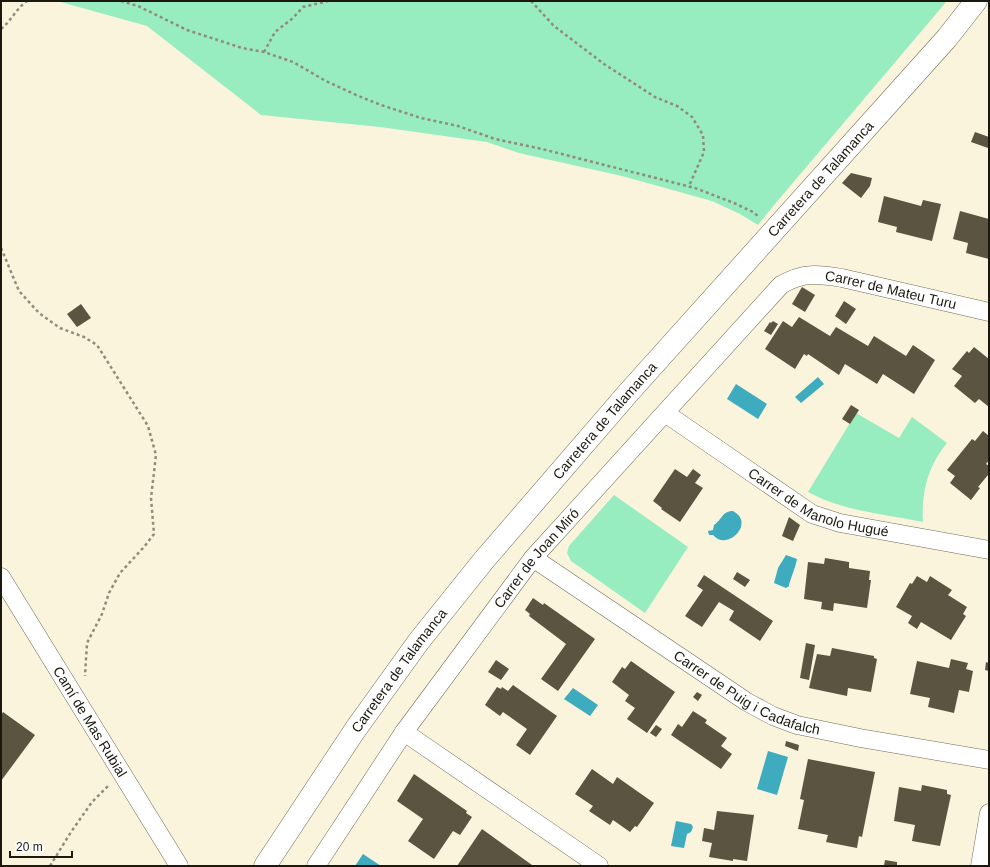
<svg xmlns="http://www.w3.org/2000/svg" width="990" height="867" font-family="Arial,sans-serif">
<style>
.green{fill:#97ecc0}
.water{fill:#3eabbe}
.building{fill:#5a5440}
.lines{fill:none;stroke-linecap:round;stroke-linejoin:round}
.street-casing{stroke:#716b57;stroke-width:19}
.secondary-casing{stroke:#716b57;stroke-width:23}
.path{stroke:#908c7b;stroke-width:2.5;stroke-dasharray:3 3;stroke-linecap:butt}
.street{stroke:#fff;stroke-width:18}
.secondary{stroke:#fff;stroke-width:22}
.labels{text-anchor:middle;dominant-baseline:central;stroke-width:4;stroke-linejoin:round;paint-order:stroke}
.street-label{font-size:14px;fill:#1a180f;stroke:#fff}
</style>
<rect width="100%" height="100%" fill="#faf4dc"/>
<g class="green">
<path d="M57,1h890l-178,210 -11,14 -18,-11 -28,-13 -90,-25 -103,-23 -32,-11 -107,-15 -119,-12 -114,-89z"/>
<path d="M856,413l43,25 13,-21 35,26c-19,23 -26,49 -24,79 -39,-8 -80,-11 -115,-30z"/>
<path d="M614,495l74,52 -43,66 -74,-52 -4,-8 2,-7z"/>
</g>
<g class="water">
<path d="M818,377l6,7 -23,19 -6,-6z"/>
<path d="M736,384l31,20 -9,15 -31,-20z"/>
<path d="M733,511c23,12 -6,41 -20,24h-4l-1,-4 5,-1 1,-5c8,-5 8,-14 19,-14z"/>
<path d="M786,555l11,4c-1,7 -8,24 -8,27l-3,2 -12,-5 4,-15z"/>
<path d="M573,688l25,17 -8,11 -26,-17z"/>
<path d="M768,751l20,6 -11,38 -20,-6z"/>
<path d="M676,821l15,3 2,3 -2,5 -4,2 -3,14 -13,-2z"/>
<path d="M363,854l18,12h-26z"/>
</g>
<g class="building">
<path d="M975,132l14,5 -1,11 -17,-6z"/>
<path d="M851,173l21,5 -2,8 -9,12 -19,-15z"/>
<path d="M884,196l37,10 2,-6 18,4 -9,37 -36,-9 1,-5 -19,-5z"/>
<path d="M960,211l29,8v40l-23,-6 2,-10 -15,-4z"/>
<path d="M802,287l13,8 -10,17 -13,-8z"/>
<path d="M844,301l12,8 -10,15 -11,-8z"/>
<path d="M81,304l10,14 -14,9 -10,-13z"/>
<path d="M799,317l31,19 6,-9 32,19 6,-10 32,20 7,-11 22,15 -21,34 -31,-20 -6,10 -32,-20 -6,11 -31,-21 -1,2 -3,-2 -9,15 -30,-20 18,-28 9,6z"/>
<path d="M773,321l5,3 -7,11 -7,-4 6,-9 1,1z"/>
<path d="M974,347l15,12v48l-10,-8 -4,4 -21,-17 8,-10 -10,-7 15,-18 2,2z"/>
<path d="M851,405l8,5 -9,14 -8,-5z"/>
<path d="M983,431l6,5v24l-3,4 3,2v10l-1,-1 -10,12 2,1 -9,12 -21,-17 5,-7 -8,-6 25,-31 3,2z"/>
<path d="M675,469l12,8 6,-8 8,6 -6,8 8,5 -23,34 -19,-13 1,-1 -9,-7z"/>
<path d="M789,517l11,8 -7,16 -11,-5z"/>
<path d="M825,558l24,4v6l21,3 -1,9h2l-4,28 -33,-5 -1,8 -12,-2 1,-7 -18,-3 4,-37 16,2z"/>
<path d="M737,572l13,8 -5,7 -12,-8z"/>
<path d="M704,575l69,46 -13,20 -31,-21 5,-9 -15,-9 -17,25 -17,-11 18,-26 -6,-4z"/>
<path d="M917,576l10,6 3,-6 22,14 -4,5 19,12 -4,7 3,2 -15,24 -30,-18 -4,7 -9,-6 4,-7 -16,-9 14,-24 2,1z"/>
<path d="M533,598l10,7 1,-2 51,36 -37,52 -17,-12 25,-35 -37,-28 1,-2 -5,-4z"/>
<path d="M806,643l9,2 -6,35 -9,-2z"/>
<path d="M832,648l42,8v2l3,1 -6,33 -23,-4 -1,8 -38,-8 8,-34 13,2z"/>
<path d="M951,659l17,4 -2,6 7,2 -4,21 -10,-2 -5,23 -26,-6 2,-9 -20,-4 7,-33 32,7z"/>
<path d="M496,660l13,9 -8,11 -13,-8z"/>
<path d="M631,661l44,31 -28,41 -20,-14 8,-11 -10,-7 4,-6 -17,-13 10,-15 3,2z"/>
<path d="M986,662l3,1v8l-4,-1z"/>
<path d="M513,685l44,31 -27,39 -14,-10 11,-16 -24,-17 -3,4 -15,-11 12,-18 4,2 1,-2 6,4z"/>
<path d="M697,692l5,3 -4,6 -5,-4z"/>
<path d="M693,711l14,9 -2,3 22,15 -6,8 11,8 -11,15 -50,-34 7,-11 4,3z"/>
<path d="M3,712l32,23 -34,46v-66z"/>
<path d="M656,725l6,4 -6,8 -6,-4z"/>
<path d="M786,741l13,4 -1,6 -13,-5z"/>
<path d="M808,759l67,13 -13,65 -3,-1 -2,12 -31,-6 2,-7 -30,-6 6,-29 -4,-1z"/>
<path d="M592,769l21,15 4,-7 37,26 -17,24 -2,-1 -5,6 -17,-12 -3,5 -21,-14 4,-5 -18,-12z"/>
<path d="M414,774l53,37 -1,2 6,4 -12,18 -7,-4 -19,28 -26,-18 15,-22 -26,-18z"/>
<path d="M922,785l25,5v4l4,1 -11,51 -28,-5 3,-16 -21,-4 5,-34 22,4z"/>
<path d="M717,811l37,4 -7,46 -14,-2v2l-24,-4 3,-14 -10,-2 2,-13 10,2z"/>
<path d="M482,829l50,36v1h-75z"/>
<path d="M885,860l12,2v4h-13z"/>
</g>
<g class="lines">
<g class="street-casing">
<g id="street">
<path id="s1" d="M665,413l147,101 28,9 149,27"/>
<path id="s2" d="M533,558l214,144 26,14 24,9 63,13 129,22"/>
<path id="s3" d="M1,577l178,289"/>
<path d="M404,732l195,134"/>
<path id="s4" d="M316,866l88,-134 129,-174 248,-273c22,-13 37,-11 61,-7l147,34"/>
<path d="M980,866l9,-53"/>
</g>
</g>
<g class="secondary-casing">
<g id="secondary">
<path id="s5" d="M265,866l90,-136 64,-89 65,-81 145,-168 318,-354 29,-37"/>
</g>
</g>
<g class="path">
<path d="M121,1l17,5 49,24 55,18 22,4 29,10 31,18 32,15 25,10 40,13 37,8 37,13 47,10 153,39 39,15 19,9 5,4"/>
<path d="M531,1l23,25 50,38 51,33 22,9 15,11 11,18 1,17 -15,34"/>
<path d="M1,29c10,-8 15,-20 26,-28"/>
<path d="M264,52l11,-20 18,-14 10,-11 25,-6"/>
<path d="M1,248l18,43 20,22 21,15 24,9 13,8 51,81 8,29 -5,43 3,36 -10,13 -24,26 -11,20 -7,21 -15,29 -2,33"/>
<path d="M50,866l21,-34 21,-30 16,-16"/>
</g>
<use href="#street" class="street"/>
<use href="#secondary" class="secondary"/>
</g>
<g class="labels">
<g class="street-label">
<text stroke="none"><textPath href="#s5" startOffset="885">Carretera de Talamanca</textPath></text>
<text stroke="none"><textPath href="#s4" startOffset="859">Carrer de Mateu Turu</textPath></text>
<text stroke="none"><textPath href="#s5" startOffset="561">Carretera de Talamanca</textPath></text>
<text stroke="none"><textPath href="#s1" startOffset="180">Carrer de Manolo Hugué</textPath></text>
<text stroke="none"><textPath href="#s4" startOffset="379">Carrer de Joan Miró</textPath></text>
<text stroke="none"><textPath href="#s5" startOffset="237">Carretera de Talamanca</textPath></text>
<text stroke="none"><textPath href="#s2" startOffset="254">Carrer de Puig i Cadafalch</textPath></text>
<text stroke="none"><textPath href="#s3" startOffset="170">Camí de Mas Rubial</textPath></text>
</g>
</g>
<rect width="990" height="867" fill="none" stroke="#1a180f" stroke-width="4"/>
<path d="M10 851v6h62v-6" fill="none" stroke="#1a180f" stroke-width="2"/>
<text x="16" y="851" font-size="12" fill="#1a180f" stroke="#ffffff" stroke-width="3" paint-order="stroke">20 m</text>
</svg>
